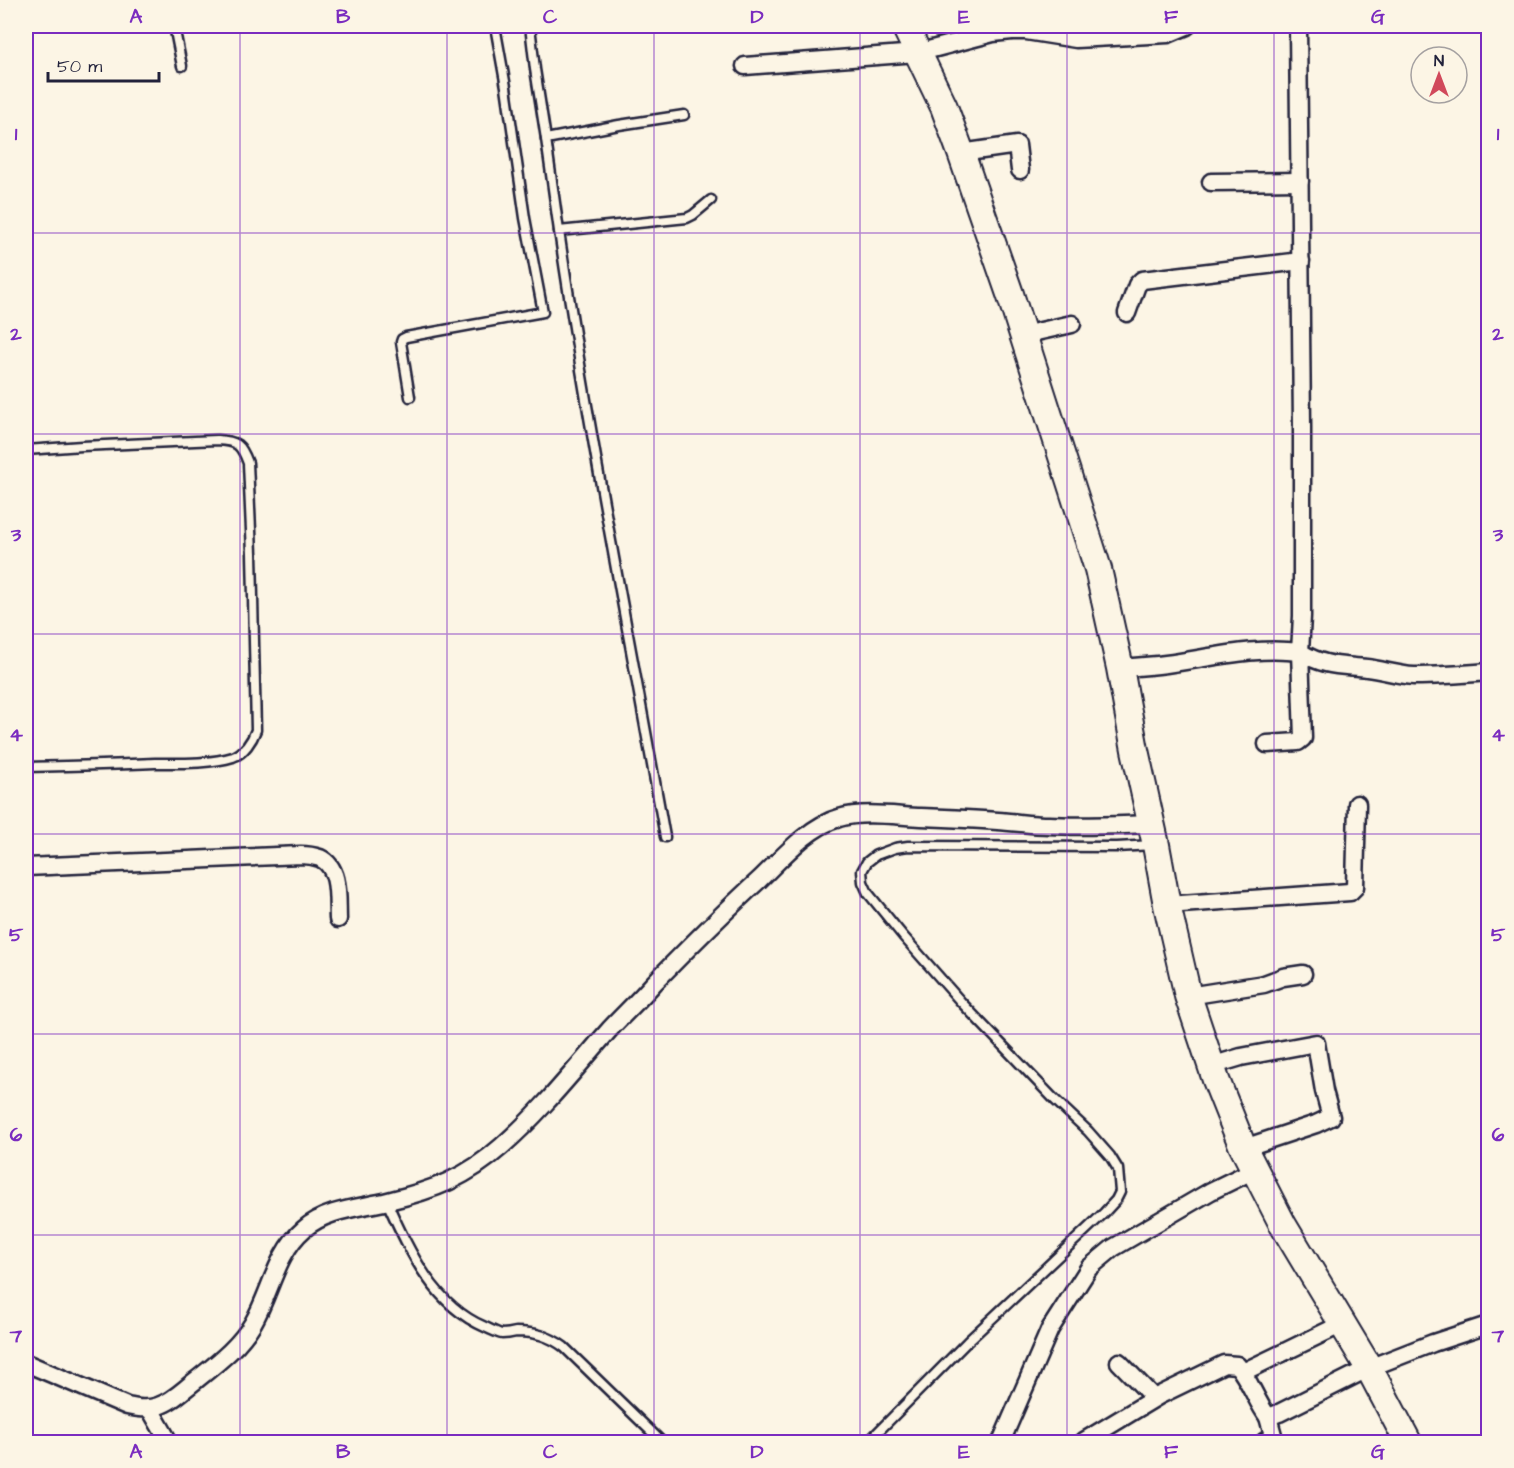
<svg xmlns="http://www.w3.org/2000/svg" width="1514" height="1468" font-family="'Architects Daughter',sans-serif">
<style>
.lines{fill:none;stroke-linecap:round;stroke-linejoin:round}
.lane-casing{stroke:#22223b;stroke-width:13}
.street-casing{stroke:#22223b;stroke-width:21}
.primary-casing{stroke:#22223b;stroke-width:30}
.lane{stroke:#fcf5e5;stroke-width:8}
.street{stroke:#fcf5e5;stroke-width:16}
.primary{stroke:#fcf5e5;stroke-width:26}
.grid{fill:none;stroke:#7b2cbf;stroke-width:1.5;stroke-opacity:0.55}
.neatline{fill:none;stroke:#7b2cbf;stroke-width:2}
.grid-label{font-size:20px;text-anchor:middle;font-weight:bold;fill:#7b2cbf}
</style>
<rect width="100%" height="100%" fill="#fcf5e5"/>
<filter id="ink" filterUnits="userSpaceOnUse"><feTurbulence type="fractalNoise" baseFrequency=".0167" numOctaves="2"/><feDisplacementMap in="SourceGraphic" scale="12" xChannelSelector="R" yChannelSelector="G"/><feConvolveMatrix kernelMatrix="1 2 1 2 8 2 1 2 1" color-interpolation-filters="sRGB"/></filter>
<g filter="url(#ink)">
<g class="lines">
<g class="lane-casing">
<g id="lane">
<path d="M174,26l8,40"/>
<path d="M530,26l5,43 11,70 13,92 128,-13 6,-3 18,-15"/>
<path d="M546,139l73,-14 65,-10"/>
<path d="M559,231c30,203 70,404 106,606"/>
<path d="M410,397l-9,-55 1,-3 4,-2 137,-25 -18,-94 -19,-131 -11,-61"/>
<path d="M26,450l56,-4 135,-6c20,1 24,4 31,23l4,90 4,177c-4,11 -12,23 -23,27 -22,7 -55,6 -78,6 -43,2 -86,3 -129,4"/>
<path d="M387,1202c22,48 46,103 98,125 5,2 12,6 17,7 5,0 10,-1 14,-2 19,0 33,4 48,15l98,95"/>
<path d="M868,1442l99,-100 137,-129 12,-13 4,-8 -2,-23 -8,-13 -22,-25 -34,-32 -92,-96 -59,-67 -35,-43 -5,-11 -1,-11 5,-9 9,-7 19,-7 13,-2 209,1 36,-2"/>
</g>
</g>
<g class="street-casing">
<g id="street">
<path d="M745,66l172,-13 76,-20 19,-2h14l50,8 92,-5 19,-8"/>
<path d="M961,153l56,-8 3,25"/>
<path d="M1211,182l89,-1"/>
<path d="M1127,313l10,-28 5,-5 159,-19"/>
<path d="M1023,335l49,-11"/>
<path d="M1300,652c25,15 40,13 67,16 16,2 31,7 47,8 24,0 50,-2 74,-4"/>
<path d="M1120,668c15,-1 31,-2 46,-4 45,-6 89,-18 134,-12l2,-36v-189l-4,-401"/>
<path d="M1267,744l31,-2 5,-4 -3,-86"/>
<path d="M26,867l275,-12c6,0 13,1 19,3 21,10 17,41 18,61"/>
<path d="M1167,905l183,-13 5,-5 2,-83"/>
<path d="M1188,996l76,-12 19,-7 20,-3"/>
<path d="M1211,1066l30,-9 75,-14 8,48 7,26 -15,7 -72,24"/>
<path d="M1119,1362l35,36"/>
<path d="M26,1363l101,43c10,2 20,4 31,0 14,-4 25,-16 37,-25 21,-17 44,-34 58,-58 18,-31 23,-70 51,-94 23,-20 56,-21 84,-28 46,-11 78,-23 114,-55 40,-35 73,-77 108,-117 14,-15 30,-30 44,-46 34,-35 69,-70 105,-103 22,-21 50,-54 80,-62 24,-7 57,-2 82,-1 26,1 51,2 77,4 17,1 34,4 51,4 34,2 68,0 102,-1"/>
<path d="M1243,1372l99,-48"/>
<path d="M150,1409l19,33"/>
<path d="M1084,1441l76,-46 64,-31 13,1c13,15 19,36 31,52l11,-4 90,-45 64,-25 55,-18"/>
<path d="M1001,1442l49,-113 39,-61 24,-20 98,-57 43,-21"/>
<path d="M1264,1442l8,-5 1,-2 -5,-18"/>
</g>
</g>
<g class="primary-casing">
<path id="primary" d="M905,26l39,81 17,46 49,141 88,275 22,99 15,82 21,95 11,60 21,91 28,84 26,65 41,80 86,143 39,74"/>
</g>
<use href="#lane" class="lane"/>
<use href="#street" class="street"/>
<use href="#primary" class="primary"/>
</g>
</g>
<path class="grid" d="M240,26v1416M447,26v1416M654,26v1416M860,26v1416M1067,26v1416M1274,26v1416M26,233h1462M26,434h1462M26,634h1462M26,834h1462M26,1034h1462M26,1235h1462"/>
<rect width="1514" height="1468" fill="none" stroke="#fcf5e5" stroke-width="66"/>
<g transform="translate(1439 75)"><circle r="28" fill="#fcf5e5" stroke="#a5a1a1" stroke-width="1.5"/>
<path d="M0-4.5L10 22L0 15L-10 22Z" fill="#d1495b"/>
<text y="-9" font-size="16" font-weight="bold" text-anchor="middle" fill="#22223b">N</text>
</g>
<path d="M48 72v9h111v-9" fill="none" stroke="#22223b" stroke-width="3"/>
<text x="57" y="72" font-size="18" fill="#22223b" stroke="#fcf5e5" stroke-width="4.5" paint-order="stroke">50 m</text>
<rect x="33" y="33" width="1448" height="1402" class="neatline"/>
<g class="grid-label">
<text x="136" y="23">A</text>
<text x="343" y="23">B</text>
<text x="550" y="23">C</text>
<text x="757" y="23">D</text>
<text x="964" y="23">E</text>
<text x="1171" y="23">F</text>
<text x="1378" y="23">G</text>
<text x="16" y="140">1</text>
<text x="1498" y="140">1</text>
<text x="16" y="340">2</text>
<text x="1498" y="340">2</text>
<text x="16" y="541">3</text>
<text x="1498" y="541">3</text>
<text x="16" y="741">4</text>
<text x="1498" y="741">4</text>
<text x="16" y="941">5</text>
<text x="1498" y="941">5</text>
<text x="16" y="1141">6</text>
<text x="1498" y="1141">6</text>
<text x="16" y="1342">7</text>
<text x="1498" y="1342">7</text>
<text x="136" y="1458">A</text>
<text x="343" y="1458">B</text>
<text x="550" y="1458">C</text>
<text x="757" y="1458">D</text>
<text x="964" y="1458">E</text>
<text x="1171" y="1458">F</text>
<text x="1378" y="1458">G</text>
</g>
</svg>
